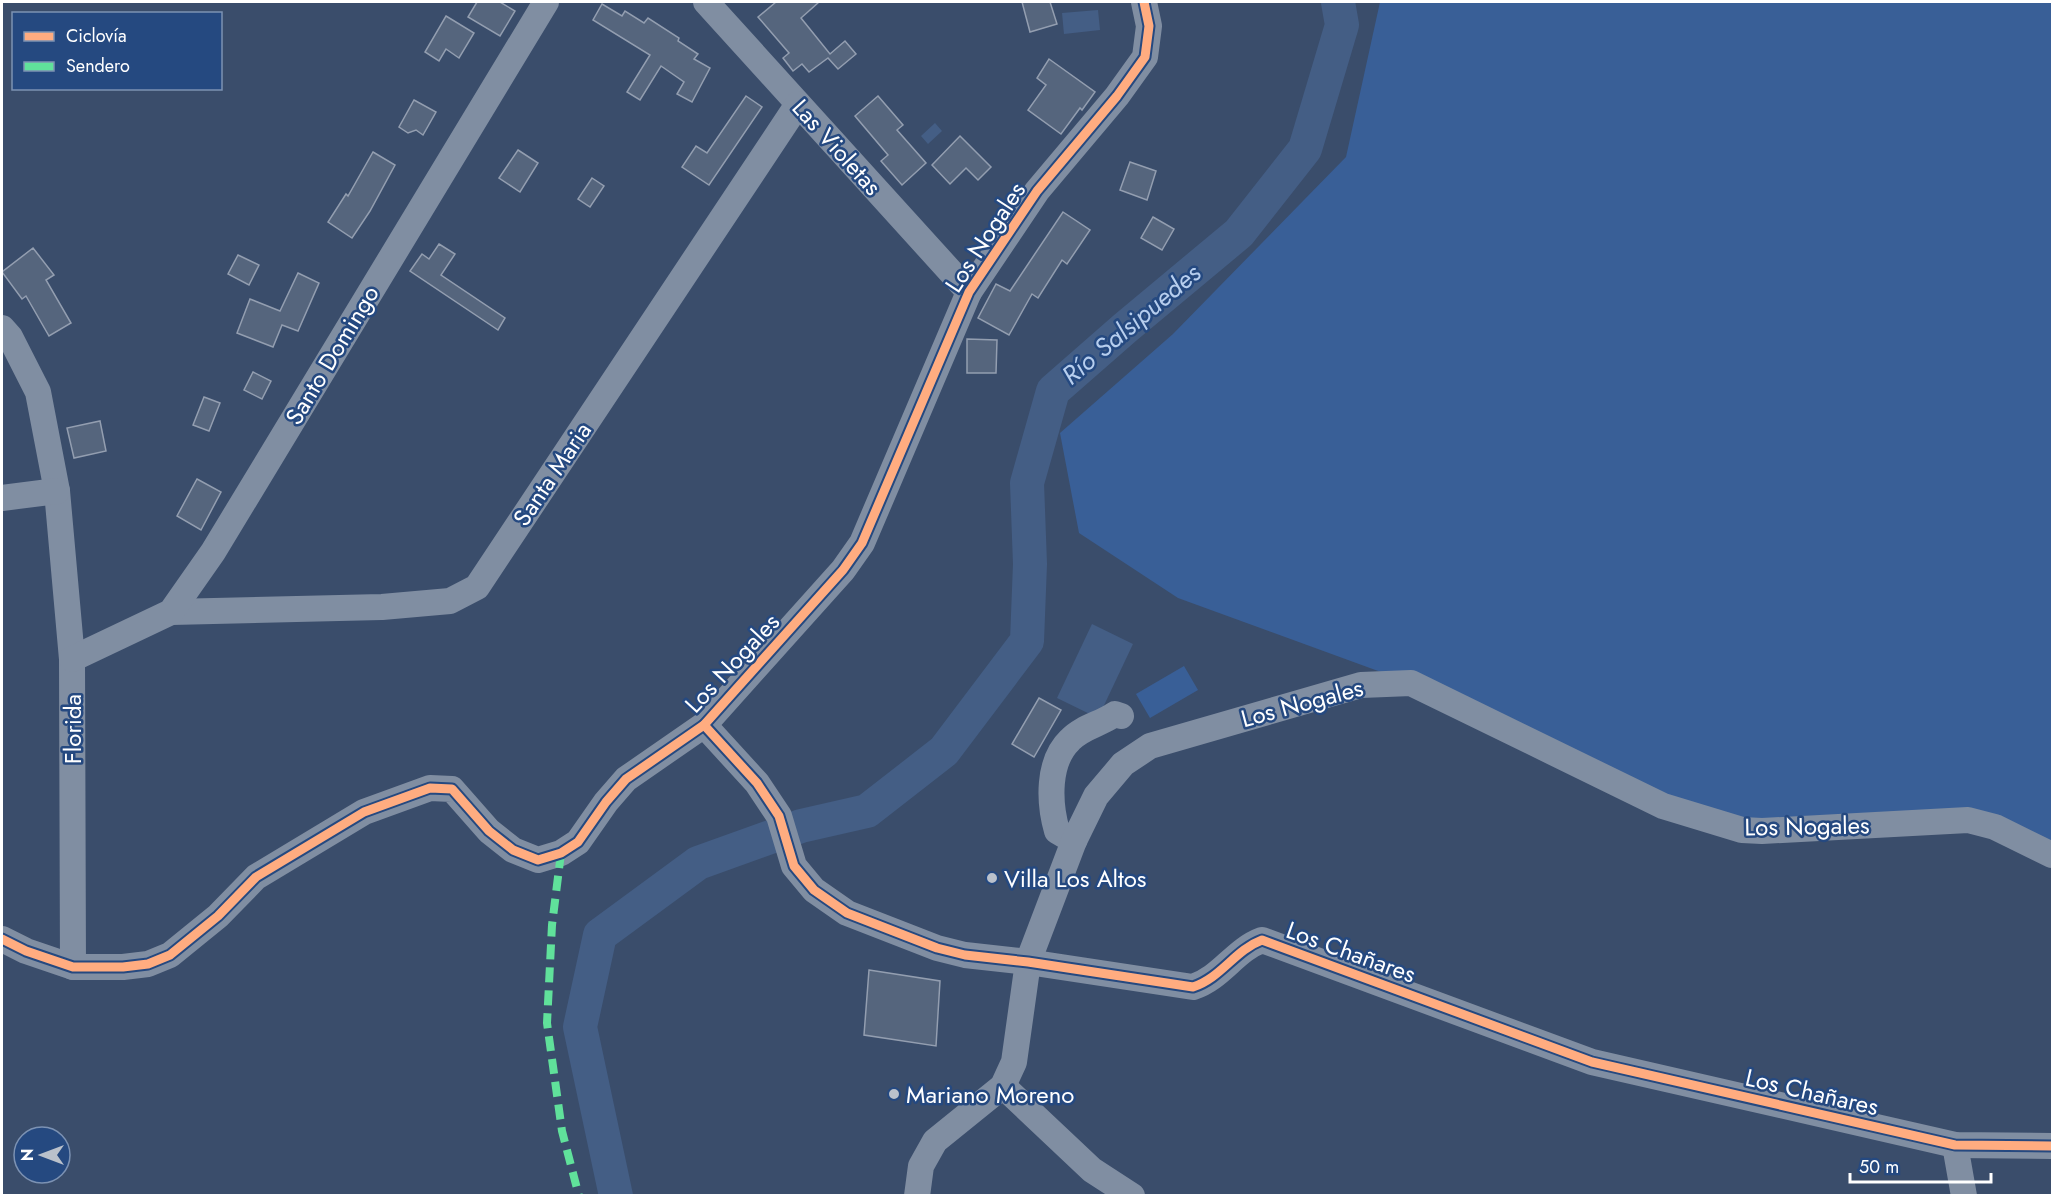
<svg xmlns="http://www.w3.org/2000/svg" width="2054" height="1197" font-family="Jost,sans-serif">
<style>
.green{fill:#395f97}
.water{fill:#445e85}
.lines{fill:none;stroke-linecap:round;stroke-linejoin:round}
.river{stroke:#445e85;stroke-width:34}
.building{fill:#55657d;stroke:#939eb0;stroke-width:1.5}
.minor{stroke:#808ea2;stroke-width:26}
.quiet{stroke:#60e19b;stroke-width:8;stroke-dasharray:15 8;stroke-linecap:butt}
.cycleway-casing{stroke:#254980;stroke-width:13}
.cycleway{stroke:#ffac80;stroke-width:9}
.poi-dot{fill:#bac1cb;stroke:#254980;stroke-width:2}
.labels{text-anchor:middle;dominant-baseline:central;stroke-width:5;stroke-linejoin:round;paint-order:stroke}
.street-label{font-size:24px;fill:#fff;stroke:#254980}
.poi-label{font-size:24px;fill:#fff;stroke:#254980;text-anchor:start}
.water-label{font-size:26px;font-style:italic;fill:#b7ceee;stroke:#254980}
</style>
<rect width="100%" height="100%" fill="#3a4d6b"/>
<g class="green">
<path d="M1380,2h672v853l-57,-28 -253,3 -331,-147 -233,-85 -99,-65 -19,-100 113,-99 173,-177z"/>
<path d="M1184,666l14,24 -48,28 -14,-24z"/>
</g>
<g class="water">
<path d="M1098,10l2,20 -36,4 -2,-21z"/>
<path d="M935,123l7,8 -14,13 -7,-8z"/>
<path d="M1092,624l41,20 -35,74 -41,-20z"/>
</g>
<g class="lines">
<path class="river" d="M616,1196l-36,-169 20,-92 98,-72 103,-37 66,-15 77,-60 83,-110 3,-77 -3,-81 26,-92 72,-63 114,-95 66,-84 37,-124 -4,-23"/>
</g>
<g class="building">
<path d="M477,2h23l15,9 -15,25 -32,-19z"/>
<path d="M776,2h43l-18,16 29,36 15,-13 11,13 -18,15 -10,-11 -19,14 -7,-8 -9,7 -10,-13 6,-5 -31,-36z"/>
<path d="M1022,2h28l7,22 -27,8z"/>
<path d="M602,4l20,12 3,-5 19,12 4,-5 31,20 -1,3 20,13 -4,5 16,9 -18,34 -15,-8 7,-12 -23,-16 -21,34 -13,-8 23,-37 -57,-35z"/>
<path d="M446,16l28,17 -15,25 -13,-9 -7,12 -14,-9z"/>
<path d="M1049,59l46,33 -13,18 -2,-2 -19,26 -33,-24 18,-25 -9,-7z"/>
<path d="M746,96l16,11 -53,78 -27,-18 14,-21 11,7z"/>
<path d="M878,96l25,29 -6,5 29,33 -24,22 -21,-24 7,-6 -33,-39z"/>
<path d="M414,100l22,12 -13,23 -7,-5 -8,3 -9,-6z"/>
<path d="M960,136l31,31 -13,13 -12,-12 -16,16 -18,-19z"/>
<path d="M518,150l20,13 -18,29 -21,-14z"/>
<path d="M373,152l22,13 -25,46 -18,27 -24,-16 18,-28 2,2z"/>
<path d="M1130,162l26,9 -9,29 -27,-10z"/>
<path d="M592,178l12,8 -14,21 -12,-8z"/>
<path d="M1063,212l27,18 -23,34 -5,-4 -24,38 -6,-4 -23,41 -31,-17 18,-34 14,7z"/>
<path d="M1153,217l21,12 -12,21 -21,-12z"/>
<path d="M439,244l16,10 -14,21 64,43 -7,12 -88,-59 12,-17 7,5z"/>
<path d="M33,248l21,27 -8,5 25,43 -22,13 -23,-40 -4,3 -20,-27z"/>
<path d="M238,255l21,10 -10,20 -21,-11z"/>
<path d="M298,273l21,10 -21,48 -16,-6 -9,22 -36,-14 13,-34 30,12z"/>
<path d="M967,339l30,1 -1,33h-29z"/>
<path d="M253,372l18,9 -9,18 -18,-9z"/>
<path d="M204,397l16,6 -11,28 -16,-6z"/>
<path d="M100,421l6,30 -32,7 -7,-30z"/>
<path d="M197,479l24,13 -20,38 -24,-14z"/>
<path d="M1039,698l22,12 -27,47 -22,-13z"/>
<path d="M869,970l71,11 -4,65 -72,-11z"/>
</g>
<g class="lines">
<g class="minor">
<path d="M706,2l263,290"/>
<path d="M2,328l8,9 28,55 19,99 15,168 1,308"/>
<path d="M2,498l55,-7"/>
<path d="M171,612l211,-5 68,-6 27,-14 321,-483"/>
<path d="M72,659l99,-47 42,-60 333,-550"/>
<path d="M704,725l53,58 22,33 15,50 20,24 33,23 90,35 28,7 63,7 165,25c28,-9 42,-37 69,-47l330,122 363,83 97,1"/>
<path d="M1074,841l-17,-10c-8,-28 -10,-69 13,-91 12,-13 31,-16 45,-26l6,2"/>
<path d="M2,939l24,12 47,16h50l25,-3 22,-9 48,-39 38,-39 108,-65 66,-24 22,1 37,42 24,19 25,10 23,-7 17,-11 28,-40 20,-23 78,-54 139,-155 19,-27 107,-251 68,-101 80,-95 28,-39 4,-31 -5,-24"/>
<path d="M1003,1086l89,84 40,26"/>
<path d="M1955,1145l9,51"/>
<path d="M917,1196l4,-30 14,-25 68,-55 11,-24 14,-100 46,-121 22,-45 27,-32 27,-18 211,-61 50,-2 252,123 79,24 20,1 206,-11 27,7 57,28"/>
</g>
<path class="quiet" d="M561,853l-9,72 -5,98 15,108 17,65"/>
<g class="cycleway-casing">
<g id="cycleway">
<path d="M704,725l53,58 22,33 15,50 20,24 33,23 90,35 28,7 63,7 165,25c28,-9 42,-37 69,-47l330,122 363,83 97,1"/>
<path d="M2,939l24,12 47,16h50l25,-3 22,-9 48,-39 38,-39 108,-65 66,-24 22,1 37,42 24,19 25,10 23,-7 17,-11 28,-40 20,-23 78,-54 139,-155 19,-27 107,-251 68,-101 80,-95 28,-39 4,-31 -5,-24"/>
</g>
</g>
<use href="#cycleway" class="cycleway"/>
</g>
<g class="poi-dot">
<circle cx="992" cy="878" r="6"/>
<circle cx="894" cy="1094" r="6"/>
</g>
<g class="labels">
<g class="street-label">
<text transform="translate(837 147) rotate(48)">Las Violetas</text>
<text transform="translate(985 237) rotate(-57)">Los Nogales</text>
<text transform="translate(332 355) rotate(-59)">Santo Domingo</text>
<text transform="translate(552 474) rotate(-56)">Santa Maria</text>
<text transform="translate(732 663) rotate(-47)">Los Nogales</text>
<text transform="translate(1302 703) rotate(-15)">Los Nogales</text>
<text transform="translate(72 729) rotate(-90)">Florida</text>
<text transform="translate(1807 826) rotate(-1)">Los Nogales</text>
<text transform="translate(1351 952) rotate(20)">Los Chañares</text>
<text transform="translate(1812 1092) rotate(13)">Los Chañares</text>
</g>
<g class="poi-label">
<text x="1004" y="878">Villa Los Altos</text>
<text x="906" y="1094">Mariano Moreno</text>
</g>
<g class="water-label">
<text transform="translate(1131 324) rotate(-40)">Río Salsipuedes</text>
</g>
</g>
<rect width="2054" height="1197" fill="none" stroke="#ffffff" stroke-width="6"/>
<rect x="12" y="12" width="210" height="78" fill="#254980" stroke="#7c92b3" stroke-width="1.5"/>
<rect x="24" y="32" width="30" height="9" fill="#ffac80" stroke="#7c92b3" stroke-width="1.5"/>
<text x="66" y="42" font-size="18" fill="#ffffff">Ciclovía</text>
<rect x="24" y="62" width="30" height="9" fill="#60e19b" stroke="#7c92b3" stroke-width="1.5"/>
<text x="66" y="72" font-size="18" fill="#ffffff">Sendero</text>
<g transform="translate(42 1155) rotate(270)"><circle r="28" fill="#254980" stroke="#7c92b3" stroke-width="1.5"/>
<path d="M0-4.5L10 22L0 15L-10 22Z" fill="#bac1cb"/>
<text y="-9" font-size="16" font-weight="bold" text-anchor="middle" fill="#ffffff">N</text>
</g>
<path d="M1850 1173v9h141v-9" fill="none" stroke="#ffffff" stroke-width="3"/>
<text x="1859" y="1173" font-size="18" fill="#ffffff" stroke="#254980" stroke-width="4.5" paint-order="stroke">50 m</text>
</svg>
